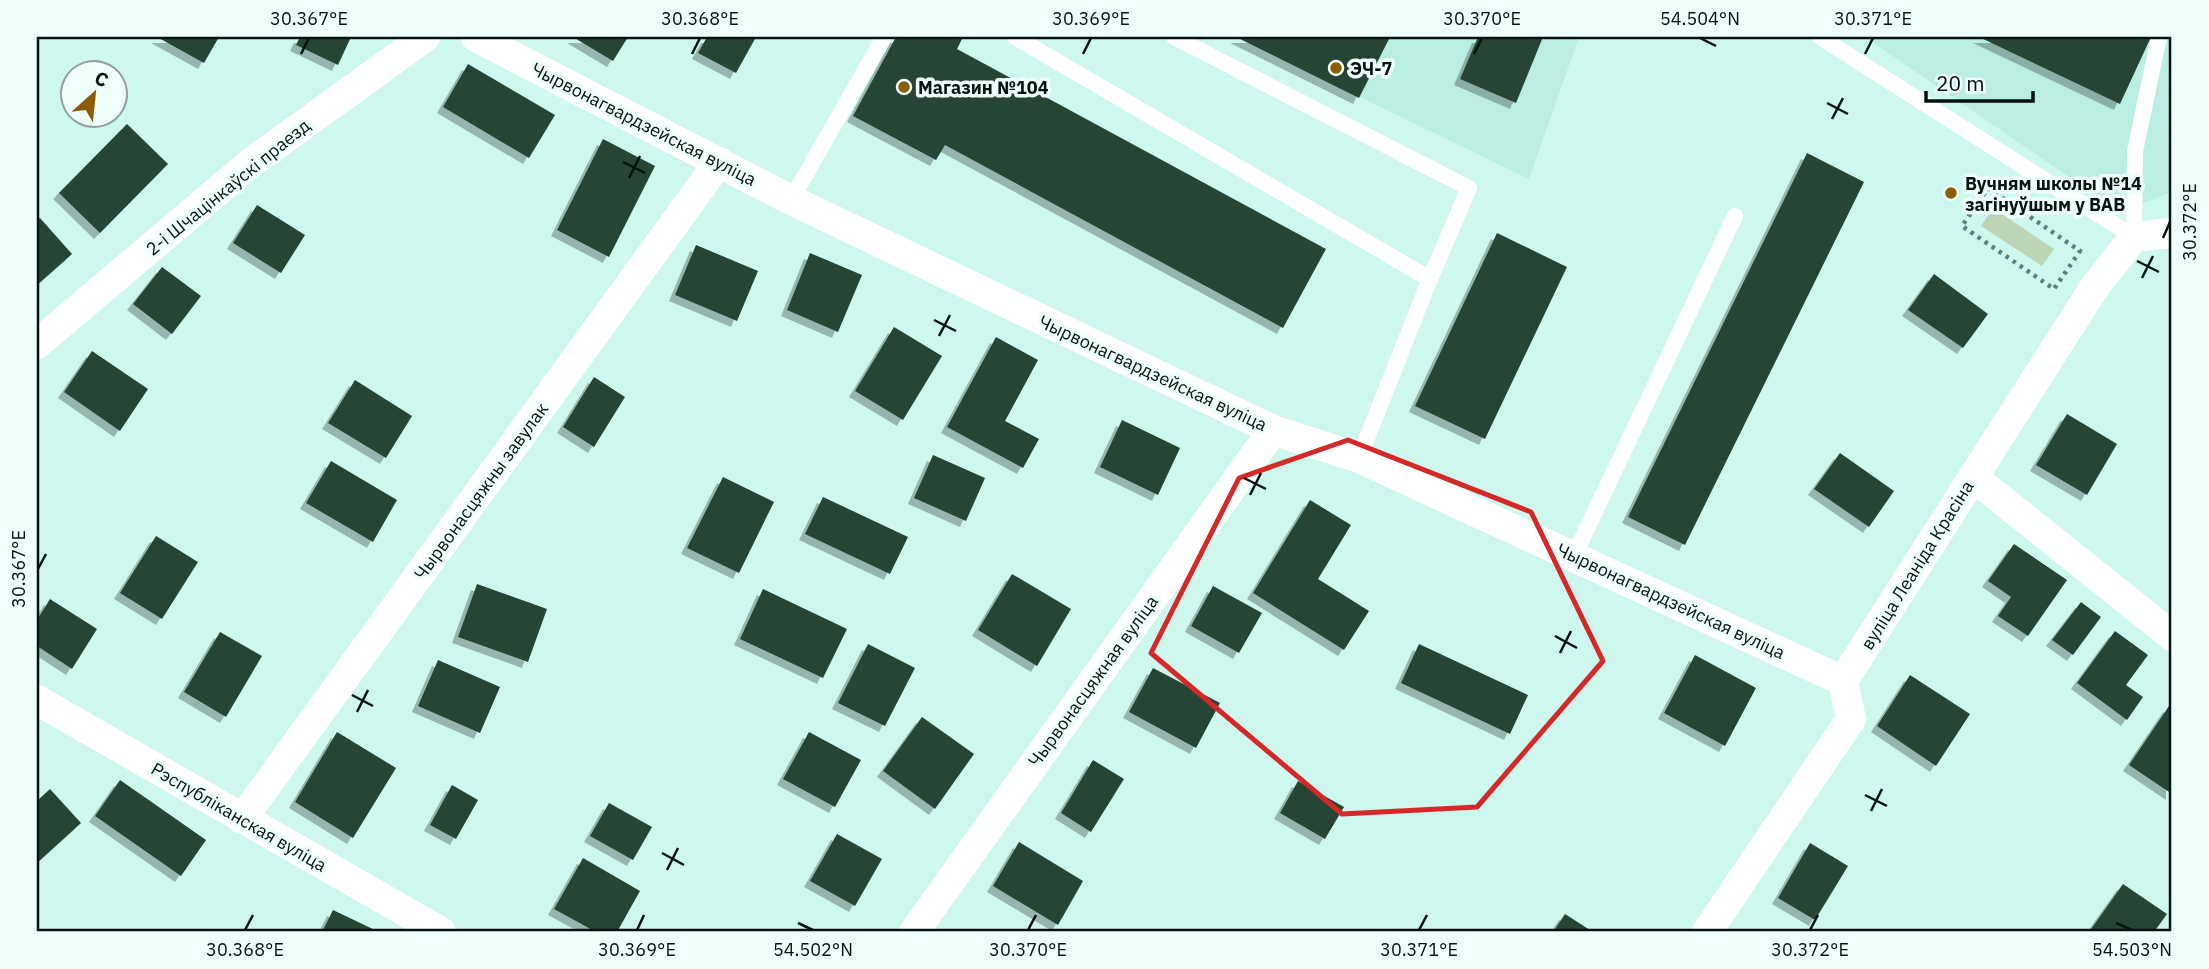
<svg xmlns="http://www.w3.org/2000/svg" width="2209" height="969" font-family="'IBM Plex Sans',sans-serif">
<style>
.built{fill:#bbeee3}
.green{fill:#bcd5b4}
.building{fill:#274435;filter:url(#shadow)}
.lines{fill:none;stroke-linecap:round;stroke-linejoin:round}
.path{stroke:#637e78;stroke-width:4.5;stroke-dasharray:3.5 5;stroke-linecap:butt}
.service{stroke:#fff;stroke-width:16}
.minor{stroke:#fff;stroke-width:30}
.marked{fill:none;stroke:#d62828;stroke-width:5;stroke-linejoin:round}
.ticks{fill:none;stroke:#041310;stroke-width:2.5}
.poi-dot{fill:#8b5c01;stroke:#eefefb;stroke-width:2.5}
.labels{text-anchor:middle;dominant-baseline:central;stroke-width:7;stroke-linejoin:round;paint-order:stroke}
.poi-label{font-size:18px;font-weight:bold;fill:#041310;stroke:#eefefb;text-anchor:start}
.street-label{font-size:18px;fill:#041310;stroke:#eefefb}
.neatline{fill:none;stroke:#041310;stroke-width:2.5}
.ticks-label{font-size:18px;text-anchor:middle;fill:#041310}
</style>
<defs>
<filter id="shadow"><feDropShadow dx="-6" dy="6" stdDeviation="0" flood-color="#0004"/></filter>
</defs>
<rect width="100%" height="100%" fill="#cef7ee"/>
<g class="built">
<path d="M1236,37h343l-50,142z"/>
<path d="M1865,37h307v155l-39,15 -26,-4z"/>
</g>
<path class="green" d="M1993,208l61,41 -12,17 -61,-40z"/>
<g class="building">
<path d="M157,37h62l-15,26z"/>
<path d="M300,37h51l-13,28 -42,-20z"/>
<path d="M573,37h55l-15,24z"/>
<path d="M707,37h49l-20,36 -38,-20z"/>
<path d="M896,37h67l-6,12 369,200 -43,79 -338,-183 -9,15 -83,-44z"/>
<path d="M1236,37h154l-31,61z"/>
<path d="M1478,37h65l-27,66 -56,-24z"/>
<path d="M1979,37h172l-31,67z"/>
<path d="M468,64l87,51 -26,43 -86,-51z"/>
<path d="M127,124l41,40 -68,69 -41,-40z"/>
<path d="M603,139l52,27 -46,91 -52,-27z"/>
<path d="M1807,153l57,29 -179,363 -57,-28z"/>
<path d="M257,205l48,30 -24,38 -48,-30z"/>
<path d="M40,218l32,36 -35,31v-65z"/>
<path d="M1497,233l70,34 -82,172 -70,-33z"/>
<path d="M696,245l62,26 -21,50 -62,-26z"/>
<path d="M810,253l52,22 -24,57 -51,-22z"/>
<path d="M162,267l39,29 -29,38 -39,-30z"/>
<path d="M1934,274l54,40 -25,34 -55,-38z"/>
<path d="M894,327l48,29 -39,64 -48,-29z"/>
<path d="M996,337l42,23 -33,61 34,18 -16,29 -76,-41z"/>
<path d="M92,351l56,38 -28,42 -56,-39z"/>
<path d="M594,377l31,20 -31,50 -31,-20z"/>
<path d="M355,380l57,36 -26,42 -58,-35z"/>
<path d="M2067,414l50,30 -30,51 -51,-30z"/>
<path d="M1122,420l58,28 -22,47 -58,-28z"/>
<path d="M1840,453l54,38 -25,36 -55,-38z"/>
<path d="M933,455l52,23 -19,43 -52,-23z"/>
<path d="M331,461l66,39 -24,42 -67,-39z"/>
<path d="M723,477l51,25 -35,71 -52,-25z"/>
<path d="M823,497l85,40 -18,37 -85,-40z"/>
<path d="M1310,500l41,25 -33,54 51,32 -25,39 -91,-57z"/>
<path d="M156,536l42,26 -36,57 -42,-26z"/>
<path d="M2014,544l53,36 -39,56 -30,-20 13,-19 -23,-16z"/>
<path d="M1012,574l59,35 -34,57 -59,-36z"/>
<path d="M477,584l70,25 -19,53 -70,-25z"/>
<path d="M1213,586l49,27 -23,40 -48,-27z"/>
<path d="M763,589l84,40 -24,49 -83,-39z"/>
<path d="M50,599l47,30 -25,40 -35,-23v-26z"/>
<path d="M2081,602l20,15 -28,38 -21,-15z"/>
<path d="M2115,631l33,24 -22,30 17,12 -16,23 -50,-37z"/>
<path d="M220,632l42,24 -36,61 -42,-25z"/>
<path d="M868,644l47,24 -30,58 -47,-23z"/>
<path d="M1419,644l109,51 -18,39 -109,-51z"/>
<path d="M1695,655l61,33 -31,58 -61,-33z"/>
<path d="M438,660l62,27 -20,46 -62,-27z"/>
<path d="M1153,668l67,35 -24,45 -67,-36z"/>
<path d="M1910,675l60,39 -34,52 -59,-40z"/>
<path d="M2169,706l3,2v86l-43,-29z"/>
<path d="M922,717l52,37 -39,55 -52,-38z"/>
<path d="M337,732l59,36 -43,70 -58,-36z"/>
<path d="M809,732l52,28 -26,47 -52,-28z"/>
<path d="M1093,760l31,19 -33,53 -30,-19z"/>
<path d="M120,780l86,60 -25,36 -86,-60z"/>
<path d="M1298,781l46,26 -19,32 -45,-26z"/>
<path d="M452,785l26,15 -22,39 -26,-14z"/>
<path d="M50,789l31,34 -43,39 -1,-61z"/>
<path d="M609,803l43,24 -19,33 -43,-24z"/>
<path d="M837,834l45,25 -27,47 -45,-25z"/>
<path d="M1019,842l64,39 -25,44 -65,-39z"/>
<path d="M1810,843l38,23 -33,54 -37,-22z"/>
<path d="M583,858l57,33 -23,41h-21l-42,-23z"/>
<path d="M2123,884l44,30 -13,18h-65z"/>
<path d="M333,910l46,22h-57z"/>
<path d="M1565,914l28,18h-40z"/>
</g>
<g class="lines">
<path class="path" d="M1988,188l92,63 -26,38 -92,-63z"/>
<g class="service">
<path d="M1015,37l415,242 -71,179"/>
<path d="M1174,37l295,151 -39,91"/>
<path d="M1820,37l314,200"/>
<path d="M791,200l93,-163"/>
<path d="M2134,237l1,-86 24,-114"/>
<path d="M1574,556l161,-340"/>
</g>
<g class="minor">
<path d="M476,37l315,163 482,230 86,28 484,223"/>
<path d="M37,344l215,-182 173,-125"/>
<path d="M1973,477l199,159"/>
<path d="M37,700l404,232"/>
<path d="M242,819l477,-657"/>
<path d="M914,932l359,-502"/>
<path d="M1707,932l144,-213 -8,-38 251,-393 40,-51 38,-4"/>
</g>
</g>
<path class="marked" d="M1348,440l183,72 72,149 -126,146 -135,7 -191,-161 88,-175z"/>
<path class="ticks" d="M1700,38l16,8M301,54l8,-16M692,54l8,-16M1083,54l8,-16M1474,54l8,-16M1865,54l8,-16M1827,103l21,11M1832,119l11,-21M623,162l22,11M629,178l11,-22M2163,238l7,-16M2137,261l22,11M2142,278l11,-22M934,320l22,11M939,336l11,-21M1244,478l22,11M1250,495l11,-22M38,569l8,-15M1555,636l22,12M1560,653l11,-22M352,695l21,11M357,712l11,-22M1865,795l22,11M1871,811l11,-22M662,853l22,12M667,870l11,-22M798,923l15,7M2116,923l16,7M245,930l8,-15M637,930l7,-15M1028,930l8,-15M1419,930l8,-15M1810,930l8,-15"/>
<g class="poi-dot">
<circle cx="1336" cy="68" r="7"/>
<circle cx="904" cy="87" r="7"/>
<circle cx="1951" cy="193" r="7"/>
</g>
<g class="labels">
<g class="poi-label">
<text x="1350" y="68">ЭЧ-7</text>
<text x="918" y="87">Магазин №104</text>
<text x="1965" y="183">Вучням школы №14<tspan x="1965" dy="21">загінуўшым у ВАВ</tspan></text>
</g>
<g class="street-label">
<text transform="translate(644 124) rotate(27)">Чырвонагвардзейская вуліца</text>
<text transform="translate(228 187) rotate(-39)">2-і Шчацінкаўскі праезд</text>
<text transform="translate(1153 373) rotate(25)">Чырвонагвардзейская вуліца</text>
<text transform="translate(481 491) rotate(-54)">Чырвонасцяжны завулак</text>
<text transform="translate(1917 565) rotate(-58)">вуліца Леаніда Красіна</text>
<text transform="translate(1671 601) rotate(25)">Чырвонагвардзейская вуліца</text>
<text transform="translate(1093 681) rotate(-54)">Чырвонасцяжная вуліца</text>
<text transform="translate(239 817) rotate(30)">Рэспубліканская вуліца</text>
</g>
</g>
<rect width="2209" height="969" fill="none" stroke="#eefefb" stroke-width="77"/>
<g transform="translate(94 94) rotate(27)"><circle r="33" fill="#eefefb" stroke="#90a09d" stroke-width="2"/>
<path d="M0-5L12 26L0 18L-12 26Z" fill="#8b5c01"/>
<text y="-10" font-size="19" font-weight="bold" text-anchor="middle" fill="#041310">С</text>
</g>
<path d="M1926 91v10h107v-10" fill="none" stroke="#041310" stroke-width="3.5"/>
<text x="1936" y="91" font-size="21" fill="#041310" stroke="#eefefb" stroke-width="5" paint-order="stroke">20 m</text>
<rect x="38" y="38" width="2132" height="892" class="neatline"/>
<g class="ticks-label">
<text x="309" y="25">30.367°E</text>
<text x="700" y="25">30.368°E</text>
<text x="1091" y="25">30.369°E</text>
<text x="1482" y="25">30.370°E</text>
<text x="1700" y="25">54.504°N</text>
<text x="1873" y="25">30.371°E</text>
<text transform="translate(2190 222) rotate(-90)" y="6">30.372°E</text>
<text transform="translate(19 569) rotate(-90)" y="6">30.367°E</text>
<text x="245" y="956">30.368°E</text>
<text x="637" y="956">30.369°E</text>
<text x="813" y="956">54.502°N</text>
<text x="1028" y="956">30.370°E</text>
<text x="1419" y="956">30.371°E</text>
<text x="1810" y="956">30.372°E</text>
<text x="2132" y="956">54.503°N</text>
</g>
</svg>
